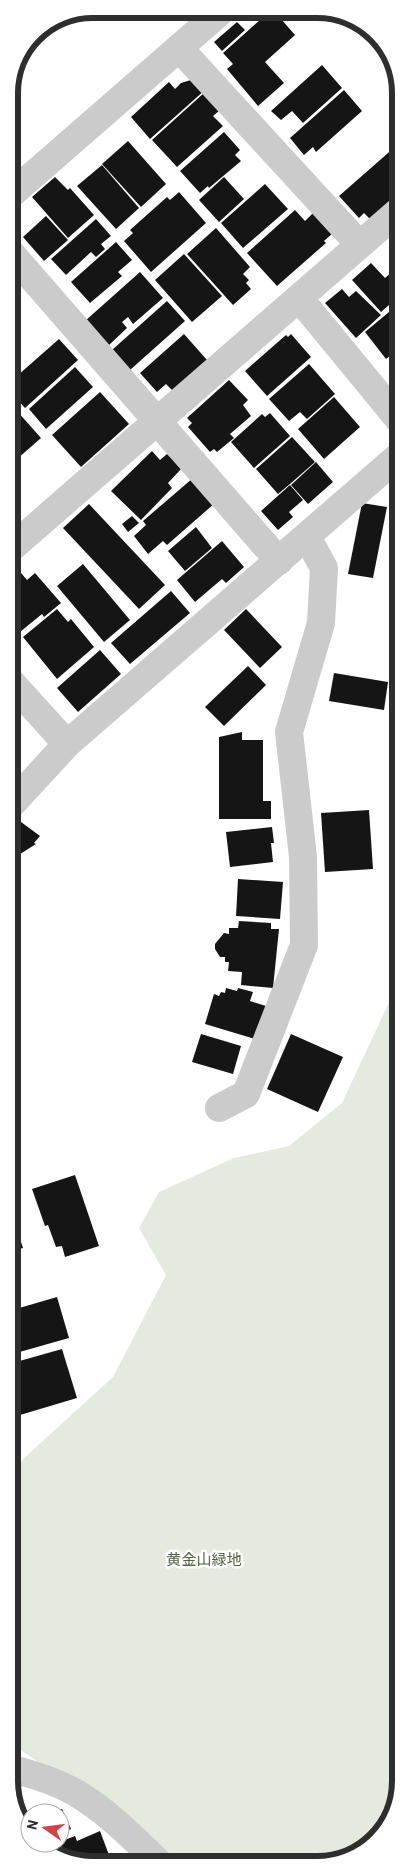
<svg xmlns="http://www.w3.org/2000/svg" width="410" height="1873" font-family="Barlow,'Noto Sans JP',sans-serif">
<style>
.green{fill:#e4eadd}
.building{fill:#151515}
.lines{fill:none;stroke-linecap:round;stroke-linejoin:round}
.minor{stroke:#cbcbcb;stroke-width:28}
.labels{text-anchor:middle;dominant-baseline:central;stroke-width:5;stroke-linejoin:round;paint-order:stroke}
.park-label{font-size:15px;fill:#506540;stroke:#fff}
.rim{fill:none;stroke:#2e2e2e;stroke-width:6}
</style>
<rect width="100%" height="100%" fill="#fff"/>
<g class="green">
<path d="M401,656v119l-9,-11 5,-84z"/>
<path d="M401,990v796l-21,50 -52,28 -160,-1 -48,-45 -98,-67 -13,-24v-240l14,-28 90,-82 53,-102 -27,-47 20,-36 75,-34 55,-12 53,-43 50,-107z"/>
</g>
<g class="building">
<path d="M269,12h6l20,23 -30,27 19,21 -26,23 -31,-37 6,-5 -10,-11z"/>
<path d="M237,22l8,8 -23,21 -8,-9z"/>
<path d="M322,65l20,23 -39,35 -11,-12 -11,9 -10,-9z"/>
<path d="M194,79l11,11 -55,49 -19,-22 38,-35 6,7 6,-6z"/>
<path d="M344,90l18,21 -46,41 -3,-5 -9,8 -14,-17z"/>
<path d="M205,92l15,18 -7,6 10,10 -46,41 -25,-27z"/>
<path d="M224,132l16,18 -5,5 6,6 -32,27 -1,-2 -8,7 -20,-22z"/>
<path d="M128,141l38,43 -25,23 -39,-43z"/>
<path d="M396,146l5,5v42l-30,27 -7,-7 -5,5 -20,-22z"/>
<path d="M102,165l37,43 -23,21 -39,-43z"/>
<path d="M55,177l13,13 2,-2 24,27 -26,23 -36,-41z"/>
<path d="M224,177l20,22 -25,23 -20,-22z"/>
<path d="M265,184l23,25 -45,39 -22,-25z"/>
<path d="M179,192l27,31 -55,49 -27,-31 9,-8 -3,-3 37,-33 3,3z"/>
<path d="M295,210l10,11 9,-9 19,21 -9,8 2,2 -49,43 -30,-33z"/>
<path d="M46,216l22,24 -24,21 -21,-24z"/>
<path d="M96,219l15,17 -10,8 4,5 -9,8 -5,-5 -25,23 -15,-16z"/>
<path d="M216,228l34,39 -7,7 6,6 -3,3 5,6 -18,16 -46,-51z"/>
<path d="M116,242l16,18 -14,12 4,4 -32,27 -19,-21z"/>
<path d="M401,251v21l-11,-12z"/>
<path d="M184,254l38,42 -30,26 -37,-42z"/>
<path d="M371,263l14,15 8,-7 8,8v9l-8,6 4,4 -16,14 -29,-32z"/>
<path d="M140,272l23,26 -30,26 -5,-7 -6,5 5,6 -19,18 -23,-25z"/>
<path d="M342,289l7,8 7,-6 25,24 -25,23 -31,-35z"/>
<path d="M167,301l18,20 -55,49 -18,-20z"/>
<path d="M401,302v45l-15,12 -21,-27z"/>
<path d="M184,334l23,26 -34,31 -7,-7 -9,8 -17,-19z"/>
<path d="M291,334l20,23 -44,39 -22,-25 41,-36 2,2z"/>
<path d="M59,339l19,21 -53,48 -16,-18v-7z"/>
<path d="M309,364l26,30 -28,25 -7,-7 -11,9 -20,-22z"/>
<path d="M75,367l18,20 -47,42 -17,-20z"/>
<path d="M229,380l19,20 -5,5 8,11 -21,18 4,4 -17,14 -3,-3 -4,3 -22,-25 4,-4 -5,-5z"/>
<path d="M100,392l29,32 -48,43 -29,-32z"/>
<path d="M334,397l26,30 -36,32 -26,-30z"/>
<path d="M9,402l32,36 -32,28z"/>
<path d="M270,413l20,23 -36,32 -23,-26 31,-28 3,3z"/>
<path d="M292,437l23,25 -25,22 -2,-3 2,3 -12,10 -22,-25z"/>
<path d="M152,451l8,9 7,-6 15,14 -14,15 4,5 -31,32 -30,-29z"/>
<path d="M316,462l17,20 -25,22 -17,-19z"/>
<path d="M193,478l22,25 -48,42 -4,-4 -15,13 -14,-18 12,-11 -3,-4z"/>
<path d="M9,483l12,15 -12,10z"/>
<path d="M290,485l13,15 -14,12 4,5 -15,13 -17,-19z"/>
<path d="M362,503l25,4 -14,71 -25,-4z"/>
<path d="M89,504l76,81 -26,24 -76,-81z"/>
<path d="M132,516l7,7 -11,9 -6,-8z"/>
<path d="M196,527l16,21 -27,23 -17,-20z"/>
<path d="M222,541l22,26 -18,16 -4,-4 -27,23 -18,-22z"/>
<path d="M83,564l47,56 -26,22 -47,-56z"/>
<path d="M16,567l11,13 8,-7 26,30 -17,14 -2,-3 -33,27v-68z"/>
<path d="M171,591l19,22 -60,51 -19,-21z"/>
<path d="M57,609l11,13 3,-3 23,28 -37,32 -34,-42z"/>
<path d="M246,609l36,38 -22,21 -36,-38z"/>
<path d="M100,650l21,24 -43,38 -21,-24z"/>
<path d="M248,666l18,19 -42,41 -19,-19z"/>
<path d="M334,673l54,9 -4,28 -55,-9z"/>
<path d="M242,732v8h21v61h8v18h-52v-82z"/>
<path d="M369,810l4,59 -48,3 -4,-59z"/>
<path d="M21,822l19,14 -6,7 2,1 -27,17v-31z"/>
<path d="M272,827l2,16h-3l2,19 -43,5 -4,-35z"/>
<path d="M238,879l45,3 -3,37 -44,-3z"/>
<path d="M239,921l32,2v6h8l-6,59 -32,-3 1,-13 -14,-1 1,-9h-4v-5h-5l-5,-8v-5l9,-11 5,1v-6h9z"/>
<path d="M226,988l11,3 1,-3 15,4 -3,9 16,5 -11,33 -50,-15 9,-30 5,2 2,-4 4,1z"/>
<path d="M201,1034l40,12 -8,28 -41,-12z"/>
<path d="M291,1034l52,23 -25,55 -51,-23z"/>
<path d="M75,1175l24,71 -34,11 -3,-11 -6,1 -8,-22 -3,1 -13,-37z"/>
<path d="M9,1203l14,45 -8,2 2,8 -8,2z"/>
<path d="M57,1297l12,41 -53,15 2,6 -9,3v-51z"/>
<path d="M62,1349l15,49 -57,17 -11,-37v-14z"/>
<path d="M62,1809l9,20 -11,5v-21h-8z"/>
<path d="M30,1821v15l-6,-12z"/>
<path d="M100,1831l12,32h-36l-15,-9 -4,-11 18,-7 2,5z"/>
</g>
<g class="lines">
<g class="minor">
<path d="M179,48l180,196"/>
<path d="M9,196l210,-183"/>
<path d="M9,251l270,310"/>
<path d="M299,298l102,124"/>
<path d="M9,550l392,-341"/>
<path d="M9,680l58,64"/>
<path d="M9,807l58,-63 334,-290"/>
<path d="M219,1108l27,-14 58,-149 -1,-88 -14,-125 32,-109 3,-55 -17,-31"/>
<path d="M9,1768c26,7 53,15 75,30 28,18 51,42 75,65"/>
</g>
</g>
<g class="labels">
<g class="park-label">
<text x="204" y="1559">黄金山緑地</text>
</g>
</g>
<path d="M0 0H410V1873H0ZM93 18H317A75 75 0 0 1 392 93V1781A75 75 0 0 1 317 1856H93A75 75 0 0 1 18 1781V93A75 75 0 0 1 93 18Z" fill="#fff" fill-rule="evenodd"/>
<path class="rim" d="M93 18H317A75 75 0 0 1 392 93V1781A75 75 0 0 1 317 1856H93A75 75 0 0 1 18 1781V93A75 75 0 0 1 93 18Z"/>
<g transform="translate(45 1828) rotate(284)"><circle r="24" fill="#ffffff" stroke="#ababab"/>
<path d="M0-4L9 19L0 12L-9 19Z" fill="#d24348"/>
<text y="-8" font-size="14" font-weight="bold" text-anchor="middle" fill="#2e2e2e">N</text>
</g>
</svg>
